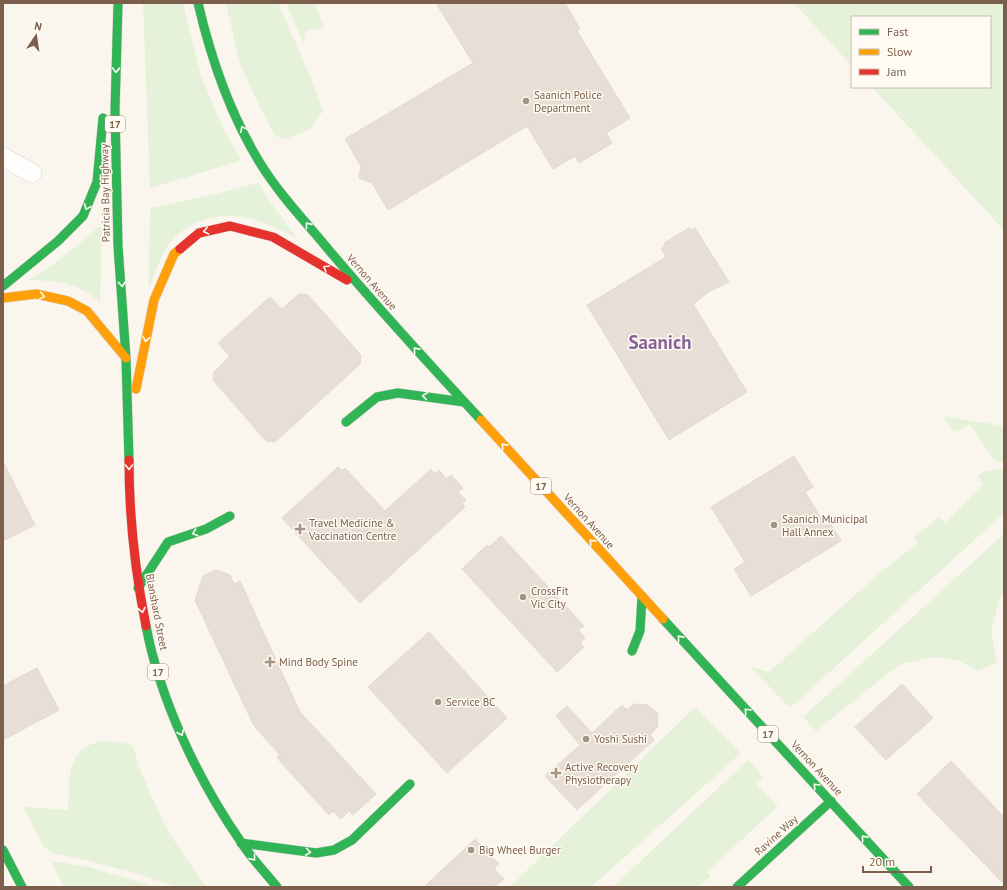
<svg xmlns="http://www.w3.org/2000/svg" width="1007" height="890" font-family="'PT Sans',sans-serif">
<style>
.green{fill:#e5f1d9}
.building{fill:#e7ded5;stroke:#e3d9d0}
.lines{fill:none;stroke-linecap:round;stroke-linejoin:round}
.street-casing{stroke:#d9d3cc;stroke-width:20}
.fast-casing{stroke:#dad2ca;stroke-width:10}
.slow-casing{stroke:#dad2ca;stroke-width:10}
.jam-casing{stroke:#dad2ca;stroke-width:10}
.street{stroke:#fefefc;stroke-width:19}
.fast{stroke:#30b455;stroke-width:9}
.slow{stroke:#ff9f0a;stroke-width:9}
.jam{stroke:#e5322d;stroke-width:9}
.oneway{stroke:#fffaf2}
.poi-dot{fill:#a79384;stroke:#fffaf2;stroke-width:1.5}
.labels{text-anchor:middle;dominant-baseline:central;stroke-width:3;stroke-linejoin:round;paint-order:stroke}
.shield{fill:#fffaf2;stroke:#a38d7d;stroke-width:1}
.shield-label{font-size:10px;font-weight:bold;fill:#7b5e4b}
.poi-label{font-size:11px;fill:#7b5e4b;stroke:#fffaf2;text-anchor:start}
.street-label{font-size:11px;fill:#7b5e4b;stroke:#fffaf2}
.town-label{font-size:19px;font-weight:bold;fill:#886396;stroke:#fffaf2}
</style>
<rect width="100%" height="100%" fill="#faf6ee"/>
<g class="green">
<path d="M143,3h40l18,73 24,57 16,26 -4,3 -87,26z"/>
<path d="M226,3h52l33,75 12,33 -14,19 -24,9 -10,-3 -22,-43 -14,-32z"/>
<path d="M286,3h31l-1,5 8,20 -11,1 -8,3 -1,13z"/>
<path d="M794,3h210v227l-132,-143h118v-70h-138v49z"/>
<path d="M258,183l17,26 22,29c-16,-8 -34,-17 -51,-20 -31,-6 -64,4 -81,32 -7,12 -11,27 -16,40l1,-82 57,-12z"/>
<path d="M99,227h3l-2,75c-21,-19 -45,-22 -72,-22l16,-9 19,-14z"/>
<path d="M943,416l61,10v37l-10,-3 -24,-36 -16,9z"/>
<path d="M997,469l7,1v43l-214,195 -41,-42 20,6 104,-93 45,-37 -4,-5 25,-20 6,6 38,-39 -5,-8 7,-5z"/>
<path d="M1004,534v58l-4,4 -9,36 6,30 -19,9 -19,-10 -23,-4 -32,6 -18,12 -70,56 -13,-14z"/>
<path d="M695,707l46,46 -150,134h-81z"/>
<path d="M102,741l16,1 14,3 2,5 5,17 13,31 17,35 37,54h-29l-42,-14 -50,-13 -33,-7 -8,-6 -10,-19 -10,-21 44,3c2,-19 -2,-43 12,-58 4,-6 15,-9 22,-11z"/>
<path d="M748,760l16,18 -8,6 22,22 -71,66 4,4 -12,11h-86z"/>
<path d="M51,861l38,6 67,20h-92z"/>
</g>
<g class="building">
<path d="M436,3h129l15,26 -3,2 53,87 -24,15 6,10 -33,20 -4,-7 -22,13 -26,-43 -139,84 -16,-27 -13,-5 2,-12 -16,-27 128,-76z"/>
<path d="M689,228l2,2 4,-2 34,54 -19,9 -17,13 54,88 -78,48 -82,-135 79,-48 -5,-8 4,-3 -1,-3z"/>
<path d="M299,294l9,1 53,60 -1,9 -85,78 -9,-1 -53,-61 1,-8 16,-16 -12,-13 52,-46 12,12z"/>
<path d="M794,456l19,31 -8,5 21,34 5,-2 10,17 -90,55 -17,-27 11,-7 -34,-55z"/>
<path d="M3,461l32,64 -32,16z"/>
<path d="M338,467l4,4 3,-3 40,43 46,-42 4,5 4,-4 7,9 5,-4 12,13 -5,4 8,8 -4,3 3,4 -105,96 -78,-85z"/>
<path d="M501,536l83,90 -6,4 7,8 -5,5 4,4 -27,25 -95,-103 25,-24 2,2z"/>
<path d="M216,570l14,5 4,9 6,-3 60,131 76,82 -23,21 -4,-4 -8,8 -8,-8 -4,4 -52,-57 3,-3 -26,-29 -59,-126 8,-24z"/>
<path d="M429,632l78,86 -60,55 -79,-86z"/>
<path d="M37,668l22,42 -56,30v-54z"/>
<path d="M902,684l31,34 -47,42 -31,-33z"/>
<path d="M634,704l14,1 10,9 -1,14 -7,7 4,5 -77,70 -32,-34 35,-31 -24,-29 11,-10 25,27 30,-28 5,5z"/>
<path d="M951,761l53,56v67l-87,-90z"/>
<path d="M475,839l24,25 -5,5 10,10 -10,8h-70z"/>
</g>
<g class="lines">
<g class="street-casing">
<path id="street" d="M3,157l29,16"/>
</g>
<g class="fast-casing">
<g id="fast">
<path d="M118,3l-3,108 3,135 8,112 3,102"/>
<path d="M198,3c13,56 32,111 62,160 19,31 45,58 68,86 49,58 101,115 153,171"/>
<path d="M3,286l55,-45 25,-25 14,-34 6,-64"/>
<path d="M346,422l31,-25 21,-4 66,9"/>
<path d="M138,588l30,-46 38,-13 24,-13"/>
<path d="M663,619l246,268"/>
<path d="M146,626c14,74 52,154 95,216 10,16 24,30 36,45"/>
<path d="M632,651l8,-20 2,-34"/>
<path d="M241,843l75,10 18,-3 18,-10 58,-56"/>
<path d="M3,850l19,37"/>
<path d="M737,887l94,-86"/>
</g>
</g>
<g class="slow-casing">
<g id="slow">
<path d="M3,298l33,-4 32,7 19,10 39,47"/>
<path d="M136,389l18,-89 20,-46 6,-5"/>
<path d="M481,420l182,199"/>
</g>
</g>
<g class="jam-casing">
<g id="jam">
<path d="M180,249l19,-16 31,-7 43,11 74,43"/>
<path d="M129,460c0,56 6,111 17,166"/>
</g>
</g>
<use href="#street" class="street"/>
<use href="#fast" class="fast"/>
<use href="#slow" class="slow"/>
<use href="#jam" class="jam"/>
</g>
<defs><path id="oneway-chevron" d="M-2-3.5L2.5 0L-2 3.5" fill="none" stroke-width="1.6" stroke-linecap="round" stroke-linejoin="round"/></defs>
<g class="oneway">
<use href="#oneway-chevron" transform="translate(116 70) rotate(92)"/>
<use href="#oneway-chevron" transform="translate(243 129) rotate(-118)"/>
<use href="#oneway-chevron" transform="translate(87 207) rotate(112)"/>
<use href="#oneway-chevron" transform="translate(308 225) rotate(-129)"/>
<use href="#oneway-chevron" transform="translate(206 231) rotate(168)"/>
<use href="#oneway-chevron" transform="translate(326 268) rotate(-150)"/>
<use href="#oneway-chevron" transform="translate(122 284) rotate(85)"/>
<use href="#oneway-chevron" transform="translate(42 296) rotate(10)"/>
<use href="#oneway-chevron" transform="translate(146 339) rotate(101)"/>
<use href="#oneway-chevron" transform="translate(416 350) rotate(-132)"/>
<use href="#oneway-chevron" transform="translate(425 396) rotate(-172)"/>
<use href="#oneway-chevron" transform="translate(504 446) rotate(-132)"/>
<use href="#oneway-chevron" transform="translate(129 467) rotate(90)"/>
<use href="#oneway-chevron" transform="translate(195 533) rotate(161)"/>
<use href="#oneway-chevron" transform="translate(592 542) rotate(-132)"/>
<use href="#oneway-chevron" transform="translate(142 610) rotate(79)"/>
<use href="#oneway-chevron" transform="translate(680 638) rotate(-132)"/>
<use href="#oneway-chevron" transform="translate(747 711) rotate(-133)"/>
<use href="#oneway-chevron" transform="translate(181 733) rotate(67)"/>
<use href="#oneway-chevron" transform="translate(816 786) rotate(-133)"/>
<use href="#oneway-chevron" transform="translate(864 838) rotate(-132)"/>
<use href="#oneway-chevron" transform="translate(308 852) rotate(8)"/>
<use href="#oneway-chevron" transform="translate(253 858) rotate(51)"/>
</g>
<g class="poi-dot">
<circle cx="526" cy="101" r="4"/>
<circle cx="774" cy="525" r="4"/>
<path d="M298 523h4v4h4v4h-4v4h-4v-4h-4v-4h4z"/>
<circle cx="523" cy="597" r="4"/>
<path d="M268 656h4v4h4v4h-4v4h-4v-4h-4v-4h4z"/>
<circle cx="438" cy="702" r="4"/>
<circle cx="586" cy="739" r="4"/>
<path d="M554 767h4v4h4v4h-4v4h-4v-4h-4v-4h4z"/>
<circle cx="471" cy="850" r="4"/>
</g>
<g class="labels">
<g class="shield">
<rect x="105" y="116" width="20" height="16" rx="3"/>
<rect x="531" y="478" width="20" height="16" rx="3"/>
<rect x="148" y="664" width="20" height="16" rx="3"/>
<rect x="758" y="726" width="20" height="16" rx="3"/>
</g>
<g class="shield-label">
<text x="115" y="124">17</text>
<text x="541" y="486">17</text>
<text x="158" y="672">17</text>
<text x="768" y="734">17</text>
</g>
<g class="poi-label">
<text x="534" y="95">Saanich Police<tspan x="534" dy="13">Department</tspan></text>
<text x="782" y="519">Saanich Municipal<tspan x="782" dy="13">Hall Annex</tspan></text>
<text x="309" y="523">Travel Medicine &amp;<tspan x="309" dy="13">Vaccination Centre</tspan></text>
<text x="531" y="591">CrossFit<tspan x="531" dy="13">Vic City</tspan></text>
<text x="279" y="662">Mind Body Spine</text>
<text x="446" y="702">Service BC</text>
<text x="594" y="739">Yoshi Sushi</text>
<text x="565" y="767">Active Recovery<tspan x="565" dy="13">Physiotherapy</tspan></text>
<text x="479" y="850">Big Wheel Burger</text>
</g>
<g class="street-label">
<text transform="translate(105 193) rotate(-91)">Patricia Bay Highway</text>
<text transform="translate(372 282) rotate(49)">Vernon Avenue</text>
<text transform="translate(589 521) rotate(48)">Vernon Avenue</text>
<text transform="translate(157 612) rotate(79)">Blanshard Street</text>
<text transform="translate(817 768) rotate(47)">Vernon Avenue</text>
<text transform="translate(776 835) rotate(-42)">Ravine Way</text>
</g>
<g class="town-label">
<text x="660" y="342">Saanich</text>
</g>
</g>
<rect width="1007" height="890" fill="none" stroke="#7b5e4b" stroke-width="8"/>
<rect x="851" y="16" width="140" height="72" fill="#fffaf2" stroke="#cabcaf"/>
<rect x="859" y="29" width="20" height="6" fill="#30b455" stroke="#cabcaf"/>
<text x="887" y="36" font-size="12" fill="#7b5e4b">Fast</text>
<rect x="859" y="49" width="20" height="6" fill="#ff9f0a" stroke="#cabcaf"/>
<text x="887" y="56" font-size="12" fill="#7b5e4b">Slow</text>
<rect x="859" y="69" width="20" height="6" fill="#e5322d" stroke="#cabcaf"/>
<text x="887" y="76" font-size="12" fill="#7b5e4b">Jam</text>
<g transform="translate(36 36) rotate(13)" stroke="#fffaf2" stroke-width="3" paint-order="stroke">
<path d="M0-3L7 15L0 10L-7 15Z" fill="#7b5e4b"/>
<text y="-6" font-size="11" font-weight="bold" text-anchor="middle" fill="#7b5e4b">N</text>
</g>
<path d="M863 866v6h68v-6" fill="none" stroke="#7b5e4b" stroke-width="2"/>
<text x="869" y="866" font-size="12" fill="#7b5e4b" stroke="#fffaf2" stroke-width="3" paint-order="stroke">20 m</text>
</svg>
